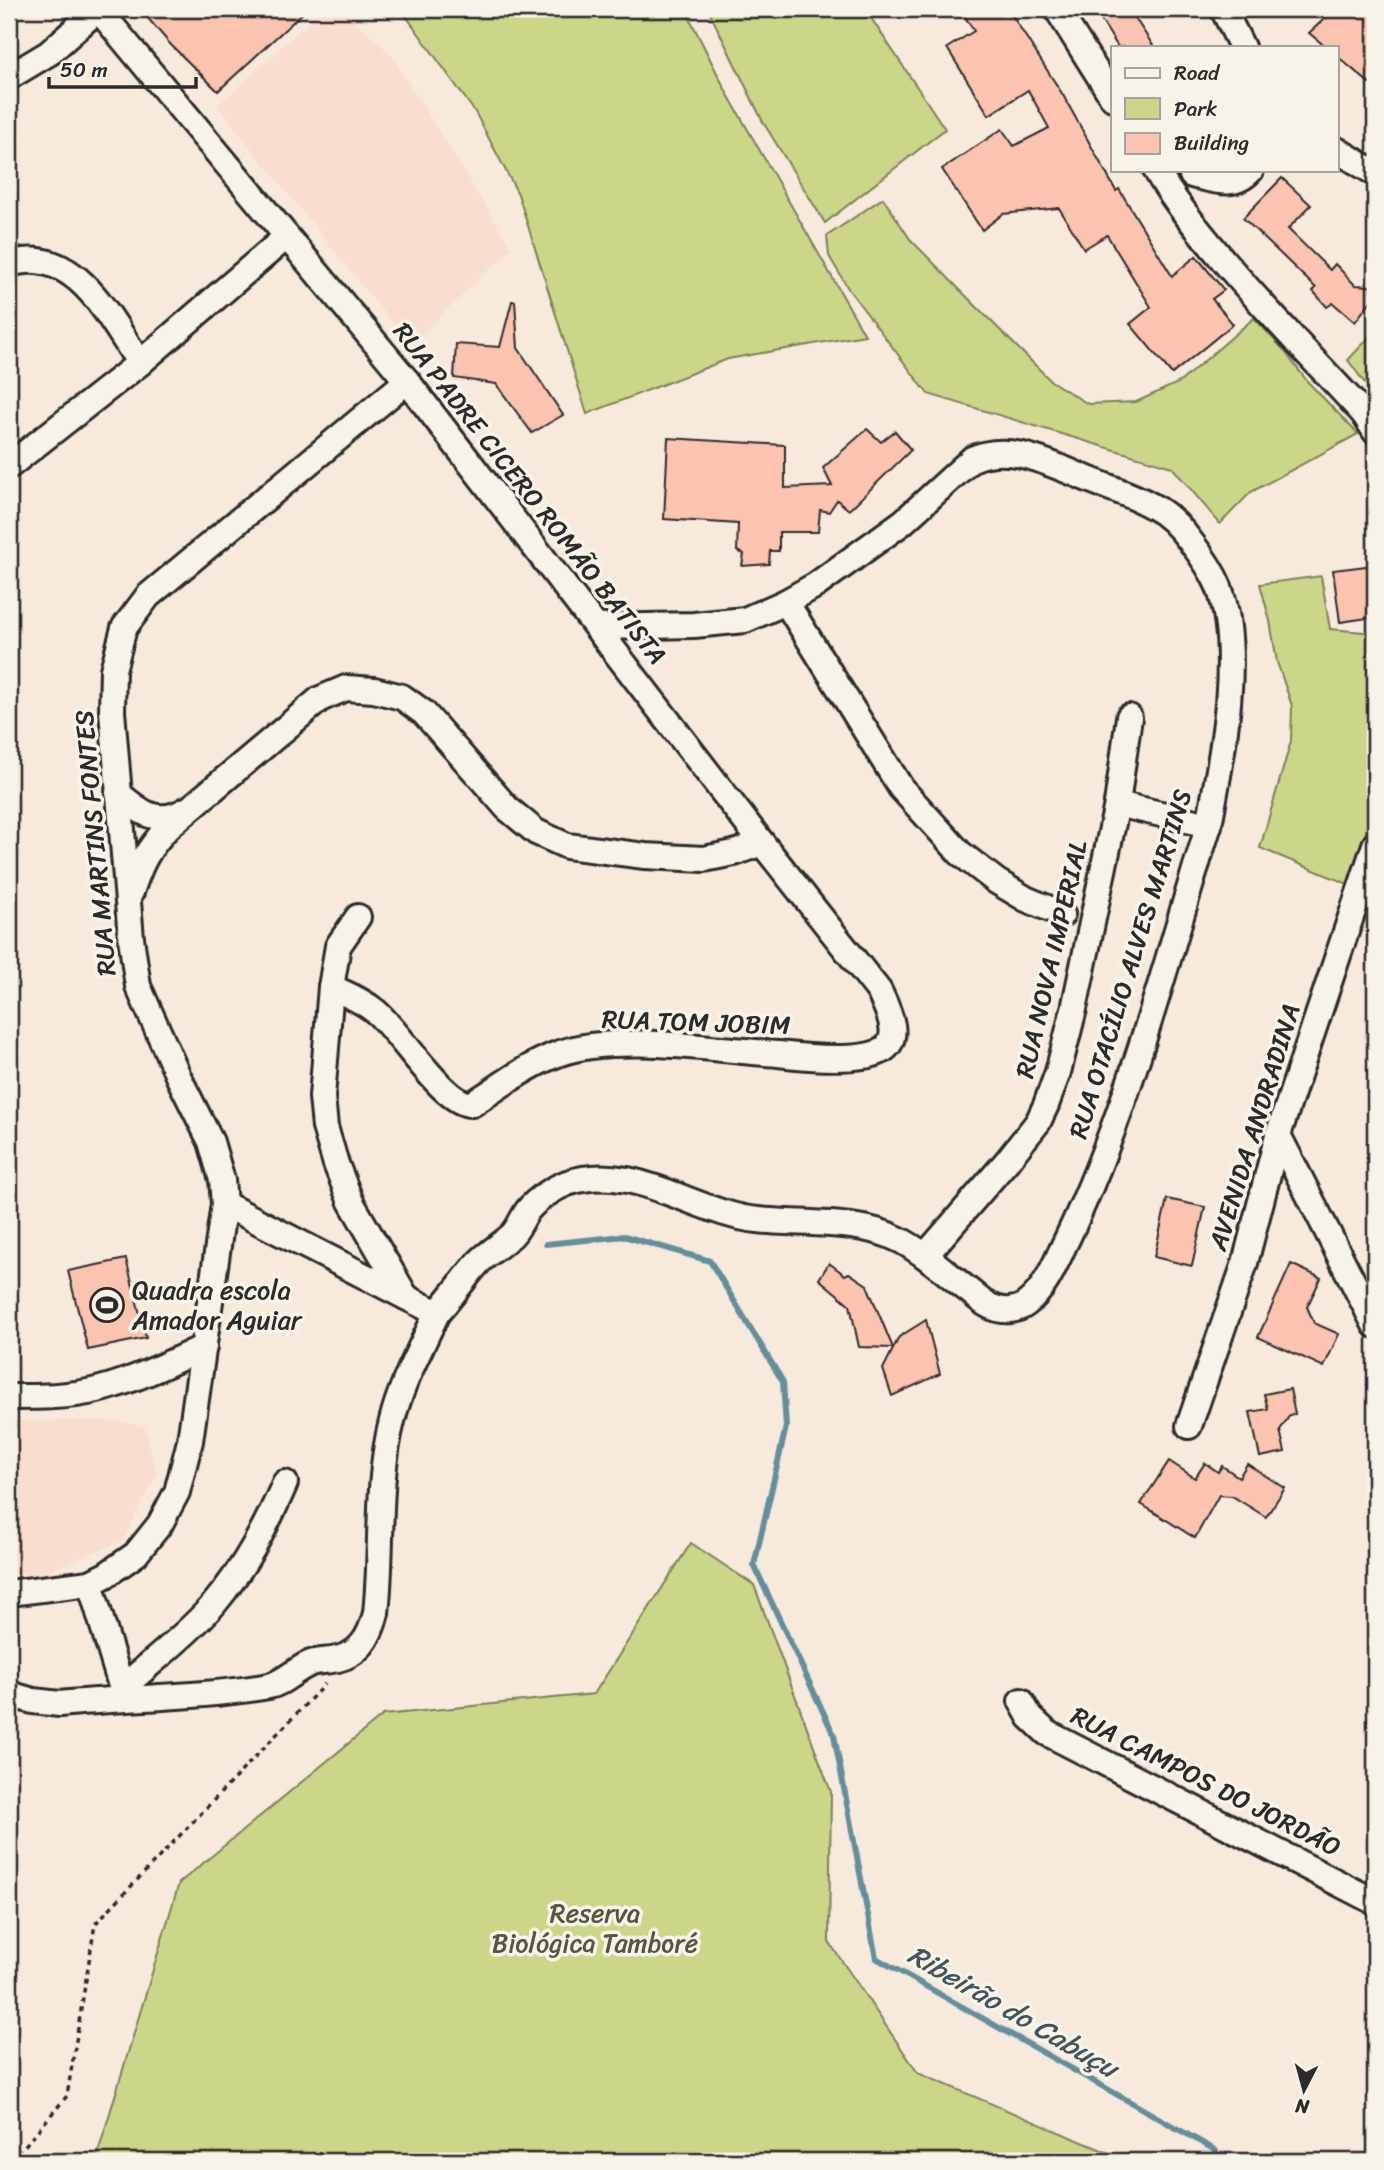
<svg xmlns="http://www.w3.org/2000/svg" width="1384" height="2170" font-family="Sriracha,sans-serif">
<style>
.built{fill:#f9ded0}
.green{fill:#cbd689;stroke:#7b805a;stroke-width:2}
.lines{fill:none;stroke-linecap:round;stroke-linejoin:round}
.stream{stroke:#628f9b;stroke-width:6}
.building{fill:#fbc3b0;stroke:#2b2b2b;stroke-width:2}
.minor-casing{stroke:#2b2b2b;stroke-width:30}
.path{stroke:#2b2b2b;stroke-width:3.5;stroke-dasharray:5 5;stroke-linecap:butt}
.minor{stroke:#f7f3e8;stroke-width:24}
.labels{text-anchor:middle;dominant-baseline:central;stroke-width:7;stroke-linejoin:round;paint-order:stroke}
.street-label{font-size:26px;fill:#2b2b2b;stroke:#f7f3e8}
.poi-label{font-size:26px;fill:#2b2b2b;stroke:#f7f3e8;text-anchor:start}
.park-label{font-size:26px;fill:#535642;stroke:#f7f3e8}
.water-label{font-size:28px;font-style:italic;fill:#42555a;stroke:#f7f3e8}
</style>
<rect width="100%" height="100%" fill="#f8e9dd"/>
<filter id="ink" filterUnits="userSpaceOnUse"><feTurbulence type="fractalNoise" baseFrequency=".0143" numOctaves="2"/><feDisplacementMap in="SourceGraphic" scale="14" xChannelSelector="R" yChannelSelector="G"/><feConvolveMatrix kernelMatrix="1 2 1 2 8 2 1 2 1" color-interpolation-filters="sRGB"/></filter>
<g filter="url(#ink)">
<g class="built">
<path d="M323,9h17l50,44 122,195 -102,97 -193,-239z"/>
<path d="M9,1421h111l25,6 12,47 -34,67 -82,33 -32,-1z"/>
</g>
<g class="green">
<path d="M401,9h284l42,84 138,242 -137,24 -141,55 -69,-220 -43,-82z"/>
<path d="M708,9h157l80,120 -120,94 -62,-101z"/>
<path d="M883,198l27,41 51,52 90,90 37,23 48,-2 44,-20 74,-64 28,30 25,33 51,53 -107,58 -31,32 -48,-57 -244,-73 -79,-104 -20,-34 -2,-20z"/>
<path d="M1375,331v66l-27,-37z"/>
<path d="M1321,576l9,53 45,4v172l-27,79 -88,-36 31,-107 1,-35 -15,-44 -7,-41 -10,-37z"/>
<path d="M691,1543l63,42 77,207 -2,150 89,131 210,88h-1035l4,-5 82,-273 204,-168 211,-21z"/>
</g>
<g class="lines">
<path class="stream" d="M546,1244l78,-8 86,25 73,121 3,45 -32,138 80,170 42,223 339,192 7,11"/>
</g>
<g class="building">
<path d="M140,9h167l-89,82 -48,-47z"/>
<path d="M960,9h48l55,86 53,96 3,-2 53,87 24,-20 28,34 -12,9 21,25 -61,50 -42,-50 21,-17 -44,-72 -23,14 -25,-41 -56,6 -21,16 -40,-61 60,-40 12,17 35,-18 -21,-38 -39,25 -42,-67 27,-17z"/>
<path d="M1094,9h35l25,38h-36z"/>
<path d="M1335,9h40v79l-38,-32v-9h-11l-17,-14z"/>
<path d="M1282,178l29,27 -23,24 42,41 5,-6 20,21 15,1 3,12 -18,24 -22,-19 -6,4 -14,-16 3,-3 -73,-70z"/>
<path d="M512,301h3l3,47 45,67 -31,18 -36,-49 -42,-6 2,-34 44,3z"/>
<path d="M867,429l14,13 14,-11 16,19 -62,60 -12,-10 -8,12 -9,-2 -2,22h-39v19h-9l-1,13 -27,2 2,-12 -7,-3 1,-27 -74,-5 4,-81 117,7v43l47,-2 -9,-18z"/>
<path d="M1375,565v52l-35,5 -7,-52z"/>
<path d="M1167,1199l38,8 -13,59 -38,-9z"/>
<path d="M126,1259l20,79 -58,12 -20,-79z"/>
<path d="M829,1263l16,12 4,-2 18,12 26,63 -34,-1 -9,-42 -31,-26z"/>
<path d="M1291,1264l30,14 -14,29 7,16 25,11 -15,33 -66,-30z"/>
<path d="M926,1320l14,54 -48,22 -9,-27 16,-32z"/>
<path d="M1290,1389l5,25 -5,1 -10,15 5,22 -25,5 -10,-45 18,-3 -4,-15z"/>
<path d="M1169,1461l26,17 10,-15 13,9 4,-6 17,11 8,-13 38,24 -19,29 -34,-21 -13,-1 -24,43 -54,-34z"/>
</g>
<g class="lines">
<g class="minor-casing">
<g id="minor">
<path d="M98,9l309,372 355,462 117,148c8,17 26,50 0,61 -23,10 -75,5 -101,2 -61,-4 -162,-21 -218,-1 -33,12 -59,33 -88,51 -28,2 -73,-74 -97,-93 -13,-11 -29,-17 -44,-24"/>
<path d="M1057,9l56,89"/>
<path d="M1223,9l19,38"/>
<path d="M9,77l40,-24 49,-44"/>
<path d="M1337,150l38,23"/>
<path d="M1156,170c18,32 43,61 67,90 45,53 94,103 141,154l11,17"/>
<path d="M1192,175c22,5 42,14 59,-5"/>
<path d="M9,264c67,-20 99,53 131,99"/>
<path d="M9,466l131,-103 146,-126"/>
<path d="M786,602l115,186 59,65 36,28 30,18 36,15"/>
<path d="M118,793c22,19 40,34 68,17"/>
<path d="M1117,804l92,21"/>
<path d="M131,892c10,-30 16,-42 37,-65l152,-128 26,-11 28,2 28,7 22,16 83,95 29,24 31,14 78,10 59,3 30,-6 28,-10"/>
<path d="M358,917l-20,29 -7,41 -9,110 3,30 11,37 15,38 55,95"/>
<path d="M1278,1135l97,190"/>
<path d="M224,1204l213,109c15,-16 27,-35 42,-51 10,-10 22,-17 33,-27 7,-7 10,-17 16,-25 9,-11 26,-22 39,-27 66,-23 128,31 191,37 45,5 101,-1 142,20 25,13 46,33 68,50 7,5 15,14 24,17 11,5 25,4 34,-3 21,-16 30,-43 41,-65 63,-132 98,-276 142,-414 13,-68 34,-173 10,-238 -7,-17 -17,-31 -28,-45 -10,-14 -23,-28 -39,-36 -21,-12 -46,-19 -69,-29 -35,-14 -74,-35 -111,-18l-69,63 -87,63 -30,17 -41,18 -51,5 -96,2"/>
<path d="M925,1256l82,-95 31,-39 8,-17 12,-33 16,-63 43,-205 12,-87"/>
<path d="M9,1397c29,0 60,0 88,-7 36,-9 73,-27 107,-43"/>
<path d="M1189,1426l56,-163 33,-128 97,-290"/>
<path d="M90,1583l35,116"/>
<path d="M9,1593l81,-10 16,-8 30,-21 24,-30 17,-32 13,-51 34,-237 -2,-24 -11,-38 -32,-64 -41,-92 -7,-48 -19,-227 1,-41 11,-42 24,-32 259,-215"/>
<path d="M123,1688c30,-28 64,-53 91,-84 31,-37 52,-77 71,-121"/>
<path d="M9,1694l24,7 27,3c70,-7 139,-6 209,-18 15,-3 28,-18 42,-23 7,-2 14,-2 21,-3 27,-4 38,-22 44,-47 7,-63 0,-130 16,-192 9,-37 29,-73 45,-108"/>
<path d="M1021,1701l9,16 17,16 328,169"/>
</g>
</g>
<path class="path" d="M12,2161l55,-65 28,-172 230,-240"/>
<use href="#minor" class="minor"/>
</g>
</g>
<defs>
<g id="stadium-ring" transform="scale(1.75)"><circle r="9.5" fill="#f7f3e8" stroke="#2b2b2b" stroke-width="1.5"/><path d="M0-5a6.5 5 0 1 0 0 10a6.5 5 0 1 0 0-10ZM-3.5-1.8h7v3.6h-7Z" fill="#2b2b2b"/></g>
</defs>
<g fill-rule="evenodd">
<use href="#stadium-ring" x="107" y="1305"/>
</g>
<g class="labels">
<g class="street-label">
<text transform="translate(530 493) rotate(52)">RUA PADRE CICERO ROMÃO BATISTA</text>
<text transform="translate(95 843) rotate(-95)">RUA MARTINS FONTES</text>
<text transform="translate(1051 959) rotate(-77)">RUA NOVA IMPERIAL</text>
<text transform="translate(1130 964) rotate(-73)">RUA OTACÍLIO ALVES MARTINS</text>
<text transform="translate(696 1022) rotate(2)">RUA TOM JOBIM</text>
<text transform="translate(1254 1127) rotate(-73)">AVENIDA ANDRADINA</text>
<text transform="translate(1206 1781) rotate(27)">RUA CAMPOS DO JORDÃO</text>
</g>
<g class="poi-label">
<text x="132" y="1290">Quadra escola<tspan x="132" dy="30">Amador Aguiar</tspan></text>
</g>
<g class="park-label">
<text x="595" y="1913">Reserva<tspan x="595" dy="30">Biológica Tamboré</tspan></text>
</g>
<g class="water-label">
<text transform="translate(1013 2011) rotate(30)">Ribeirão do Cabuçu</text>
</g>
</g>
<rect width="1384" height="2170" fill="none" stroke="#f7f3e8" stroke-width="35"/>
<rect x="18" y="18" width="1349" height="2135" fill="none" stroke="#2b2b2b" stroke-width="2.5" filter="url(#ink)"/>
<rect x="1111" y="46" width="228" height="126" fill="#f7f3e8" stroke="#a5a39c" stroke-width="2"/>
<rect x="1125" y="68" width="35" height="10" fill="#f7f3e8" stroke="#a5a39c" stroke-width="2"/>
<text x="1174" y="80" font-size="21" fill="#2b2b2b">Road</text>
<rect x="1125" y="98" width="35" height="21" fill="#cbd689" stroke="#a5a39c" stroke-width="2"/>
<text x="1174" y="116" font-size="21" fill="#2b2b2b">Park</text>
<rect x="1125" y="133" width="35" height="21" fill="#fbc3b0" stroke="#a5a39c" stroke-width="2"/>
<text x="1174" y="150" font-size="21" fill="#2b2b2b">Building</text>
<g transform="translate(1304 2090) rotate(186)" stroke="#f7f3e8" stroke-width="5" paint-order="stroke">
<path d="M0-5L12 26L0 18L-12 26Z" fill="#2b2b2b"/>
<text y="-10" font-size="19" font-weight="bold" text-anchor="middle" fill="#2b2b2b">N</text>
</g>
<path d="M49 77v10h147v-10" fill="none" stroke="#2b2b2b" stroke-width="3.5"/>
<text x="60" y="77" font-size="21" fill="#2b2b2b" stroke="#f7f3e8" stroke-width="5" paint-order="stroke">50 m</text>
</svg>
